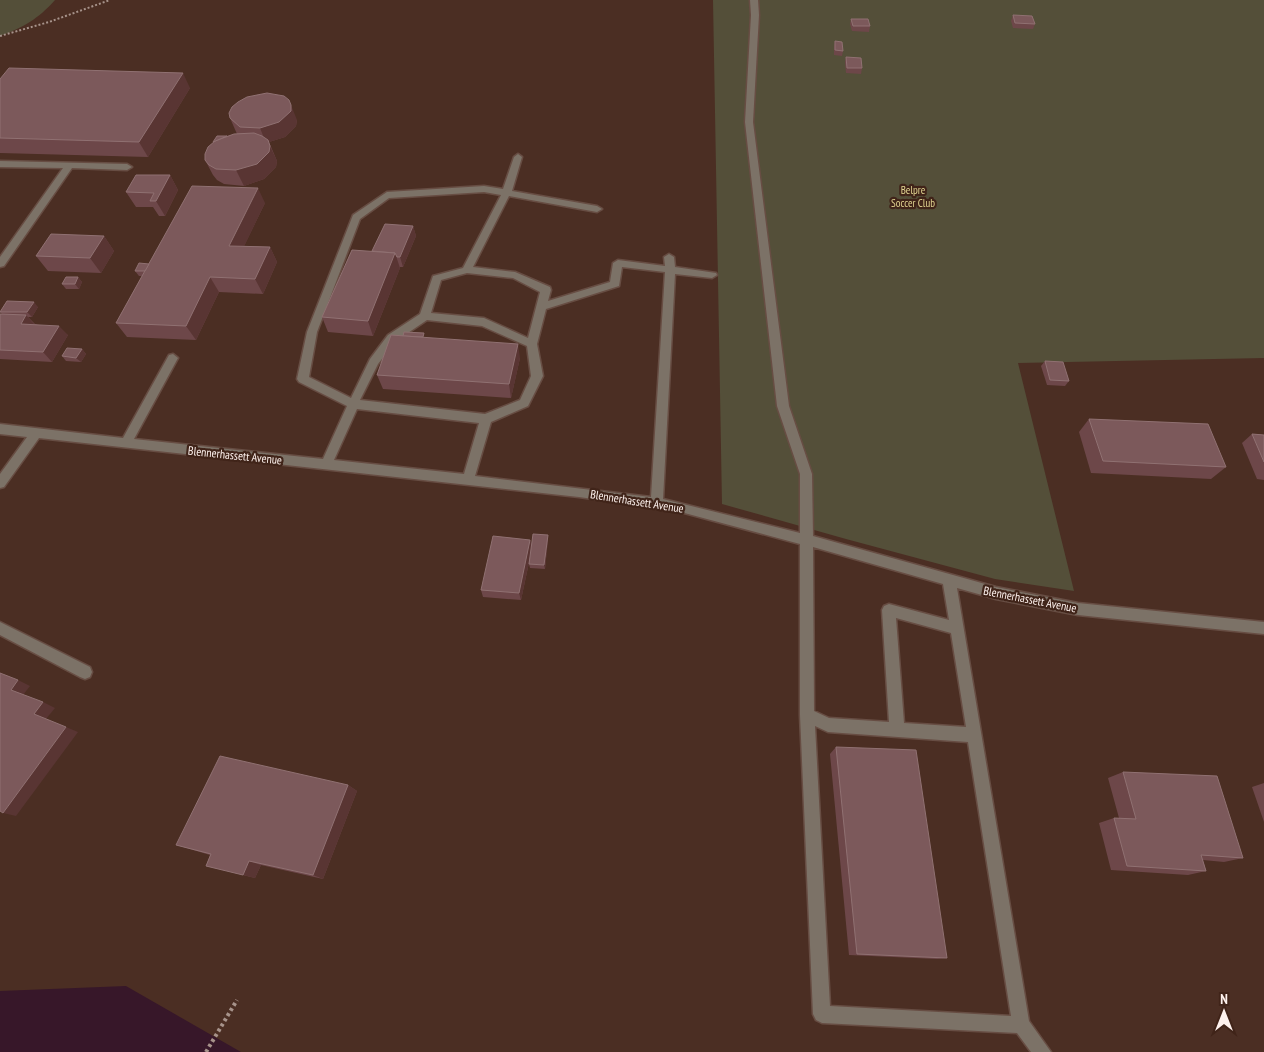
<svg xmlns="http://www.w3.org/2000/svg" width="1264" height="1052" font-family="'PT Sans Narrow',sans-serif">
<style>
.green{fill:#544f39}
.water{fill:#371729}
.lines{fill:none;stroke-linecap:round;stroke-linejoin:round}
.minor-casing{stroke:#674d43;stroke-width:3}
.path-far1{stroke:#a7938b;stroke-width:2;stroke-dasharray:2 2;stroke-linecap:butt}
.path{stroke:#a7938b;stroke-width:4;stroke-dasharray:3 3;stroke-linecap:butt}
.minor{fill:#7c7267;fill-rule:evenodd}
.wall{fill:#6d4749}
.shaded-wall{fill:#593533}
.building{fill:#7c595b;stroke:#907172}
.labels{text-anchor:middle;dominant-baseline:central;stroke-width:4.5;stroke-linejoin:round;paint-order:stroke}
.far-park-label{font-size:11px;fill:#e1d491;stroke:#402419}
.street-label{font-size:12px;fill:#fdf1ed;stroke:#402419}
</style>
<rect width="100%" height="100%" fill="#4b2e23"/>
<g class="green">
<path d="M0,0h55c-17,19 -31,27 -55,36z"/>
<path d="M713,0h551v358l-246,5 56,228 -79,-12 -149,-40 -124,-35z"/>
</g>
<path class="water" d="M126,986l115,66h-241v-61z"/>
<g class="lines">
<g class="minor-casing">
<g id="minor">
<path d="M750,0h8l1,15 -6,107 36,284 23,68 1,62 183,51 82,16 186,19v12l-186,-19 -82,-16 -39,-11 72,433 22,31h-20l-14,-19 -195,-10 -6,-3 -3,-6 -13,-299v-171l-123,-33 -98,-14 -540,-59 -35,49 -4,1v-14l27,-37 -27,-3v-10l123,14 46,-83 4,-1 5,4 -44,81 189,20 24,-53 -48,-24 -2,-3 10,-47 46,-117 34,-23 97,-6 19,3 11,-32 4,-3 4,3 -10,34 85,15 5,3 -5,3 -88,-16 -36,71 42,5 35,15 1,3 -3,11 62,-19 3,-19 5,-3 47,6 -1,-9 5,-3 5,3 1,10 41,6 1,2 -5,3 -37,-4 -12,225 137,34v-59l-23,-68 -32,-284 6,-107zM484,192l17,3 -38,73 -30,8 -13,38 -32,21 -18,24 -19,39 -42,-21 8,-45 43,-113 29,-21zM622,267l43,5 -14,225 -176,-21 16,-54 37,-16 15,-30 -6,-32 9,-35 73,-23zM467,273l46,5 27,14 -12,46 -44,-20 -53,-5 10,-33zM427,320l55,6 45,20 4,30 -11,24 -35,14 -125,-14 18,-36 18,-23zM357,409l122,14 -15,51 -130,-14zM813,547l130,37 6,36 -60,-16 -5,2 -2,4 7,112 -60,-4 -15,-7zM896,618l55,15 15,94 -62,-4zM815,726l13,6 140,10 43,274 -181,-10z"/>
<path d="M0,161l127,3 5,3 -5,3 -55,-2 -68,98 -4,1v-10l63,-89 -63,-1z"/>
<path d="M0,622l90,45 2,5 -2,5 -5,2 -5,-2 -80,-42z"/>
</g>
</g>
<path class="path-far1" d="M0,36l49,-14 61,-22"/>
<path class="path" d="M206,1052l31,-52"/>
<use href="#minor" class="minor"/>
</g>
<g class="wall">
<path d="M1013,15l22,9 -2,5 -20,-1 -2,-7z"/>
<path d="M851,19l19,7 -1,6 -17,-1 -2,-7z"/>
<path d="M835,41l8,10 -1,5 -8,-1v-8z"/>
<path d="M846,57l16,11 -1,6 -15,-1 -1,-11z"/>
<path d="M0,79l190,9 -42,69 -148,-4z"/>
<path d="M230,118l67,2 -1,6 -11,11 -16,5 8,19 -1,6 -12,12 -20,7 -20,-2 -7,-4 -4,-5 -8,-15 8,-17 14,-7 10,-2z"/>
<path d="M170,175l8,15 -13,26h-6l-6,-9h-17l-10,-15z"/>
<path d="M265,203l-21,43 26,1 7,15 -14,32 -44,-2 -23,48 -69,-3 -11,-14 26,-47h-3l-4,-5z"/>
<path d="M413,226l3,10 -13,31h-3v1l-27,68 -45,-4 -6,-15 50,-66z"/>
<path d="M104,236l10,15 -13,22 -53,-2 -12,-15z"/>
<path d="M78,277l4,5 -3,7h-13l-4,-5z"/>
<path d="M38,307l-6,10h-4l7,7 33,11 -16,27 -52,-3v-45h2l-2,-2z"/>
<path d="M426,338l94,20 -9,40 -128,-9 -6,-14z"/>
<path d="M82,349l4,5 -5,8 -15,-1 -4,-5z"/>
<path d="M1045,361l24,20 -4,5 -18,-1 -6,-19z"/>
<path d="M1089,419l137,48 -15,12 -120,-6 -12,-41z"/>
<path d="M1252,434l12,1v45l-7,-1 -15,-36z"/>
<path d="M548,535v4l-3,30 -15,-1 -1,-4 1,-6 -9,42 -38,-3 -2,-7 49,-50 2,6z"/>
<path d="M836,747l111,211 -10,1 -88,-4 -19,-201z"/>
<path d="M1123,772l120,86 -19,4 -21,-2 3,11 -18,4 -77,-5 -12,-47 15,-5h5l-11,-40z"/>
<path d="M1264,783v39l-12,-35z"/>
<path d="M348,785l9,6 -34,88 -62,-14 -6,13 -49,-12 4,-11 -34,-10z"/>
</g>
<g class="shaded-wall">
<path d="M183,73l7,15 -42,69 -9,-15z"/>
<path d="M291,105l6,15 -1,6 -11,11 -19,6 -6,-15z"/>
<path d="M270,146l7,15 -1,6 -12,12 -20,7 -8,-16z"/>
<path d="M170,175l8,15 -13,26 -9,-15z"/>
<path d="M258,188l7,15 -28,58 -8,-15z"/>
<path d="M413,226l3,10 -13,31 -3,-10z"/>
<path d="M104,236l10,15 -13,22 -11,-15z"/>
<path d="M270,247l7,15 -14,32 -8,-15z"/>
<path d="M395,253l5,15 -27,68 -5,-15z"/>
<path d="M78,277l4,5 -3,7 -4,-5z"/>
<path d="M210,277l9,15 -23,48 -10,-14z"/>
<path d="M34,302l4,5 -6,10 -5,-5z"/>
<path d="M26,315l9,10 -14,-1z"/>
<path d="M59,326l9,9 -16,27 -9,-10z"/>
<path d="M518,344l2,14 -9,40 -2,-14z"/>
<path d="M82,349l4,5 -5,8 -5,-4z"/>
<path d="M548,535v4l-3,30 -1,-4z"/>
<path d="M530,540l2,8 -11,52 -2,-7z"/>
<path d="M18,680l12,6 -7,9 -12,-5z"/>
<path d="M43,702l12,6 -9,11 -12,-5z"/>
<path d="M66,727l12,5 -62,84 -13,-3z"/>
<path d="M348,785l9,6 -34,88 -10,-4z"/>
<path d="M249,861l12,4 -6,13 -12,-3z"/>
</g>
<g class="building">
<path d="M1013,15l19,1 3,8 -20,-1z"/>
<path d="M851,19h17l2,7h-17z"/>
<path d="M835,41l7,1 1,9 -8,-1z"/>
<path d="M846,57l15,1 1,10h-15z"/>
<path d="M9,68l174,5 -44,69 -139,-4v-59z"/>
<path d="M267,93l17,3 5,4 2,5v6l-12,11 -19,6 -20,-1 -10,-9 -1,-5 3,-6 6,-5 9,-5z"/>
<path d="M254,133l8,3 6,4 2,6 -1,6 -12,12 -21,6 -20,-1 -7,-4 -4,-5v-6l3,-7 7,-6 19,-7z"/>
<path d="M217,136h10l-14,6z"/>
<path d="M136,175h34l-14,26h-6l4,-8 -28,-1z"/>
<path d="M192,186l66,2 -29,58 41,1 -15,32 -45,-2 -24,49 -70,-3z"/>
<path d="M385,224l28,2 -13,31h-3l-2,-4 -23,-2z"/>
<path d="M51,234l53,2 -14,22 -54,-2z"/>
<path d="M352,250l43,3 -27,68 -46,-4z"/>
<path d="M139,263l10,1 -4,7h-10z"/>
<path d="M66,277h12l-3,7h-13z"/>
<path d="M7,301l27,1 -7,10h-27z"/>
<path d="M0,314l26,1 -5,9 38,2 -16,26 -43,-2z"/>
<path d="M404,332l20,1 -1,4 -20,-1z"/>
<path d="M391,335l127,9 -9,40 -132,-9z"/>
<path d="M67,348l15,1 -6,9 -14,-2z"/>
<path d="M1045,361l18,1 6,19 -19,-1z"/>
<path d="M1089,419l119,5 18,43 -123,-6z"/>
<path d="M1252,434l12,1v27z"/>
<path d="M533,534l15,1 -4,30 -15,-1z"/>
<path d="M493,536l37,4 -11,53 -38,-3z"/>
<path d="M0,673l18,7 -7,10 32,12 -9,12 32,13 -63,86 -3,-2z"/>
<path d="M836,747l80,3 31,208 -90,-4z"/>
<path d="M220,756l128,29 -35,90 -64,-14 -6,14 -37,-9 5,-12 -35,-9z"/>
<path d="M1123,772l94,4 26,82 -42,-3 5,16 -79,-5 -13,-48 22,1z"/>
</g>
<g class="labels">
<g class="far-park-label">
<text x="913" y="190">Belpre<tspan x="913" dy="13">Soccer Club</tspan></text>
</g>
<g class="street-label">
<text transform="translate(235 455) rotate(6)">Blennerhassett Avenue</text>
<text transform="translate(637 501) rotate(9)">Blennerhassett Avenue</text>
<text transform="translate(1030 599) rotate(11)">Blennerhassett Avenue</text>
</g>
</g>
<g transform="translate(1224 1012)" stroke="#402419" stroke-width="4" paint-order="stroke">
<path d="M0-4L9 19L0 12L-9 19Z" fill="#fdf1ed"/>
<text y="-8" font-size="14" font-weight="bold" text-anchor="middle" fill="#fdf1ed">N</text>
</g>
</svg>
